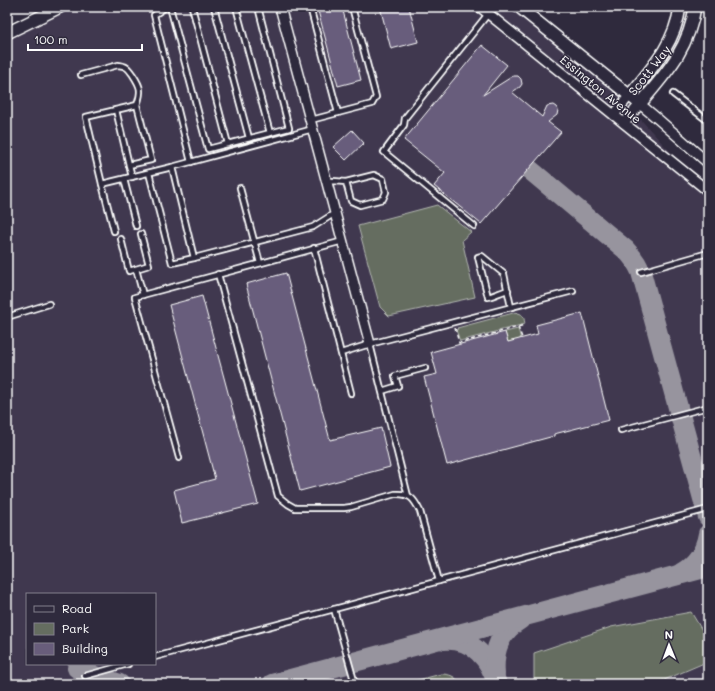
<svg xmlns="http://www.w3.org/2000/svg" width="715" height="691" font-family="Mali,sans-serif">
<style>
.built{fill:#403950;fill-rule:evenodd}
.green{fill:#656d60;stroke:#b2b6b0}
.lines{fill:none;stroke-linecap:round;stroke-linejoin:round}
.taxiway{stroke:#97949e;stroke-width:20}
.building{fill:#685d7b;stroke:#fff}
.service-casing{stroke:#fff;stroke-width:8}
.minor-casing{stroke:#fff;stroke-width:12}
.tertiary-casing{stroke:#fff;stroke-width:14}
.path{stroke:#fff;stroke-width:1.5;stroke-dasharray:4 3;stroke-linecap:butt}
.service{stroke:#2f2a3d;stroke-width:4.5}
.minor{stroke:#2f2a3d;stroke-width:9}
.tertiary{stroke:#2f2a3d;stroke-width:11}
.labels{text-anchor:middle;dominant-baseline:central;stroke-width:3;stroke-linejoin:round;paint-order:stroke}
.street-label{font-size:12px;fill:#fff;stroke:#2f2a3d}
</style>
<rect width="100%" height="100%" fill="#2f2a3d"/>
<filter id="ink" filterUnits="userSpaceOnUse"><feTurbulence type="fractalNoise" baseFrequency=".025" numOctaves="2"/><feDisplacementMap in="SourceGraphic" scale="8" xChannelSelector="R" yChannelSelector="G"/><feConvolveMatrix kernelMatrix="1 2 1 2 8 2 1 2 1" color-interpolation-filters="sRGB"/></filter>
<g filter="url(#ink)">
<path class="built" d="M75,7h434l114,93 50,55 35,28v501h-701v-643zM27,594h128v70h-128z"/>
<g class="green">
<path d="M437,205l34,27 -9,8 13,57 -86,19 -9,-9 -22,-81z"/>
<path d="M517,312l1,1c6,1 6,6 7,11l-65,17 -4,-11 2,-1 -1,-1z"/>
<path d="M518,329l3,10 -13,3 -3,-10z"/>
<path d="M691,612l15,25 -2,26 -49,21h-121v-31l77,-26z"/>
<path d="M441,674c8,0 15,2 19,10h-57z"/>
</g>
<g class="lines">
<g class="taxiway">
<path d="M529,169l97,81c6,6 11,13 15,22l67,245"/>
<path d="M681,573c15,-8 24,-22 27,-39"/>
<path d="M444,640c29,-2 46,19 53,44"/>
<path d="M77,668l6,4 37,12"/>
<path d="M495,674c-2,-25 5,-42 26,-55"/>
<path d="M272,684l436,-117"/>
</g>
</g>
<g class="building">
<path d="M317,7h25l19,73 -23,6z"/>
<path d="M380,7h29l9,35 -27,7z"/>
<path d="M482,45l25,20 -24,30 30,-19h5l3,3 1,5 -2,3 -8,5 30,25 5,-11 6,-1 3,2 2,3 -1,5 -9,7 13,10 -80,92 -47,-38 11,-13 -41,-33z"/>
<path d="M352,130l12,13 -18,17 -13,-13z"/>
<path d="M286,273l44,167 51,-12 9,39 -90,24 -54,-207z"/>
<path d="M202,296l56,208 -76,19 -8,-33 41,-11 -46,-174z"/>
<path d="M582,313l27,107 -55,14v2l-107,29 -23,-88 13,-3 -6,-22 74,-20 3,10 30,-8 -2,-9z"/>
</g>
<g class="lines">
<g class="service-casing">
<g id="service">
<path d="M166,7l-12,8 37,147"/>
<path d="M170,7l38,142 81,-21 -31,-121"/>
<path d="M192,7l36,137"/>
<path d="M214,7l35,131"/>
<path d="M236,7l34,126"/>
<path d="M310,7l28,106"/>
<path d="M81,75l37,-10c9,1 10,3 15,10 8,12 9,16 4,30"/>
<path d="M673,94l35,27"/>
<path d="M116,110l13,55"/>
<path d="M311,120l61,-16 4,-7 -24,-90"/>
<path d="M313,129l-141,38 22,91 119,-31 22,-14"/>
<path d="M149,173l23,90 22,-5"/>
<path d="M124,179l12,47"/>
<path d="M327,182l6,-1 13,1 28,-7 9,4 3,13 -3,7 -23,6 -9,-4 -5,-19"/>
<path d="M102,184l-16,-67 51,-12 14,55 -22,5 3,12"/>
<path d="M240,188l20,75"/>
<path d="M474,226l-90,-74 20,-27 1,-7 83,-104"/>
<path d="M114,231l-12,-47 70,-17"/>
<path d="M141,234l8,31 -13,4 7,26"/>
<path d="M121,239l8,32 7,-2"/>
<path d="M314,248l37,145"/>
<path d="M641,272l67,-19"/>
<path d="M218,274l60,222 10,8 7,4h49l7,-1 44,-13c15,-1 19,5 25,17l19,70"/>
<path d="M508,290c-7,2 -13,5 -20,7l-10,-40 4,-1 22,18 7,33"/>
<path d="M7,317l42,-13"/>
<path d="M341,353l29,-9"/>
<path d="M382,391l16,-5 -3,-10 30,-8"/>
<path d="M621,430l87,-23"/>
<path d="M179,458l-44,-161 208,-56"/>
<path d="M408,496l-38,-152 203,-53"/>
<path d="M334,609l21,75"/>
<path d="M155,657l553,-148"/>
<path d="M85,676l43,-12"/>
</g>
</g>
<g class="minor-casing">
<g id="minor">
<path d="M280,7l90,337"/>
<path d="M480,7l228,184"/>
<path d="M614,115l15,-19"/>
<path d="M624,123l16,-19 19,16 49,43"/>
</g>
</g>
<g class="tertiary-casing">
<g id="tertiary">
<path d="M519,7l121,97c26,-31 49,-55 55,-97"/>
<path d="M7,33l53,-26"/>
<path d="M629,96c23,-28 46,-52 51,-89"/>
</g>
</g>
<g class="path">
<path d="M518,327l4,11"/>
<path d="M455,328l4,15 66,-18"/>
</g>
<use href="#service" class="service"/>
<use href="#minor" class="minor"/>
<use href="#tertiary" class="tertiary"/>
</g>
</g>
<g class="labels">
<g class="street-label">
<text transform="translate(649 70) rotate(-52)">Scott Way</text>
<text transform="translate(601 89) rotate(39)">Essington Avenue</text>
</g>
</g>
<rect width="715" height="691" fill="none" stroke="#2f2a3d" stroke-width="24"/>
<rect x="12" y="12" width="691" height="667" fill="none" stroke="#fff" stroke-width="1.5" filter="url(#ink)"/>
<rect x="26" y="593" width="130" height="72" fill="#2f2a3d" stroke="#827f8b"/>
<rect x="34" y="606" width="20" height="6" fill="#2f2a3d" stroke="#827f8b"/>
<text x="62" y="613" font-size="12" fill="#ffffff">Road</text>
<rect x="34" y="623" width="20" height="12" fill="#656d60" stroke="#827f8b"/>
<text x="62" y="633" font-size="12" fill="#ffffff">Park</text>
<rect x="34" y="643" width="20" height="12" fill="#685d7b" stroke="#827f8b"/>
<text x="62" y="653" font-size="12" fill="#ffffff">Building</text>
<g transform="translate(669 645) rotate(359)" stroke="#2f2a3d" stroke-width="3" paint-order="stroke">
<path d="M0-3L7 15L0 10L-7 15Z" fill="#ffffff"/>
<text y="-6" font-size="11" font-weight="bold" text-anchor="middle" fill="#ffffff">N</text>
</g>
<path d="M28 44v6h114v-6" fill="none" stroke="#ffffff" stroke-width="2"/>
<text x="34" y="44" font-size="12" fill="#ffffff" stroke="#2f2a3d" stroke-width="3" paint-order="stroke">100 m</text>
</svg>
